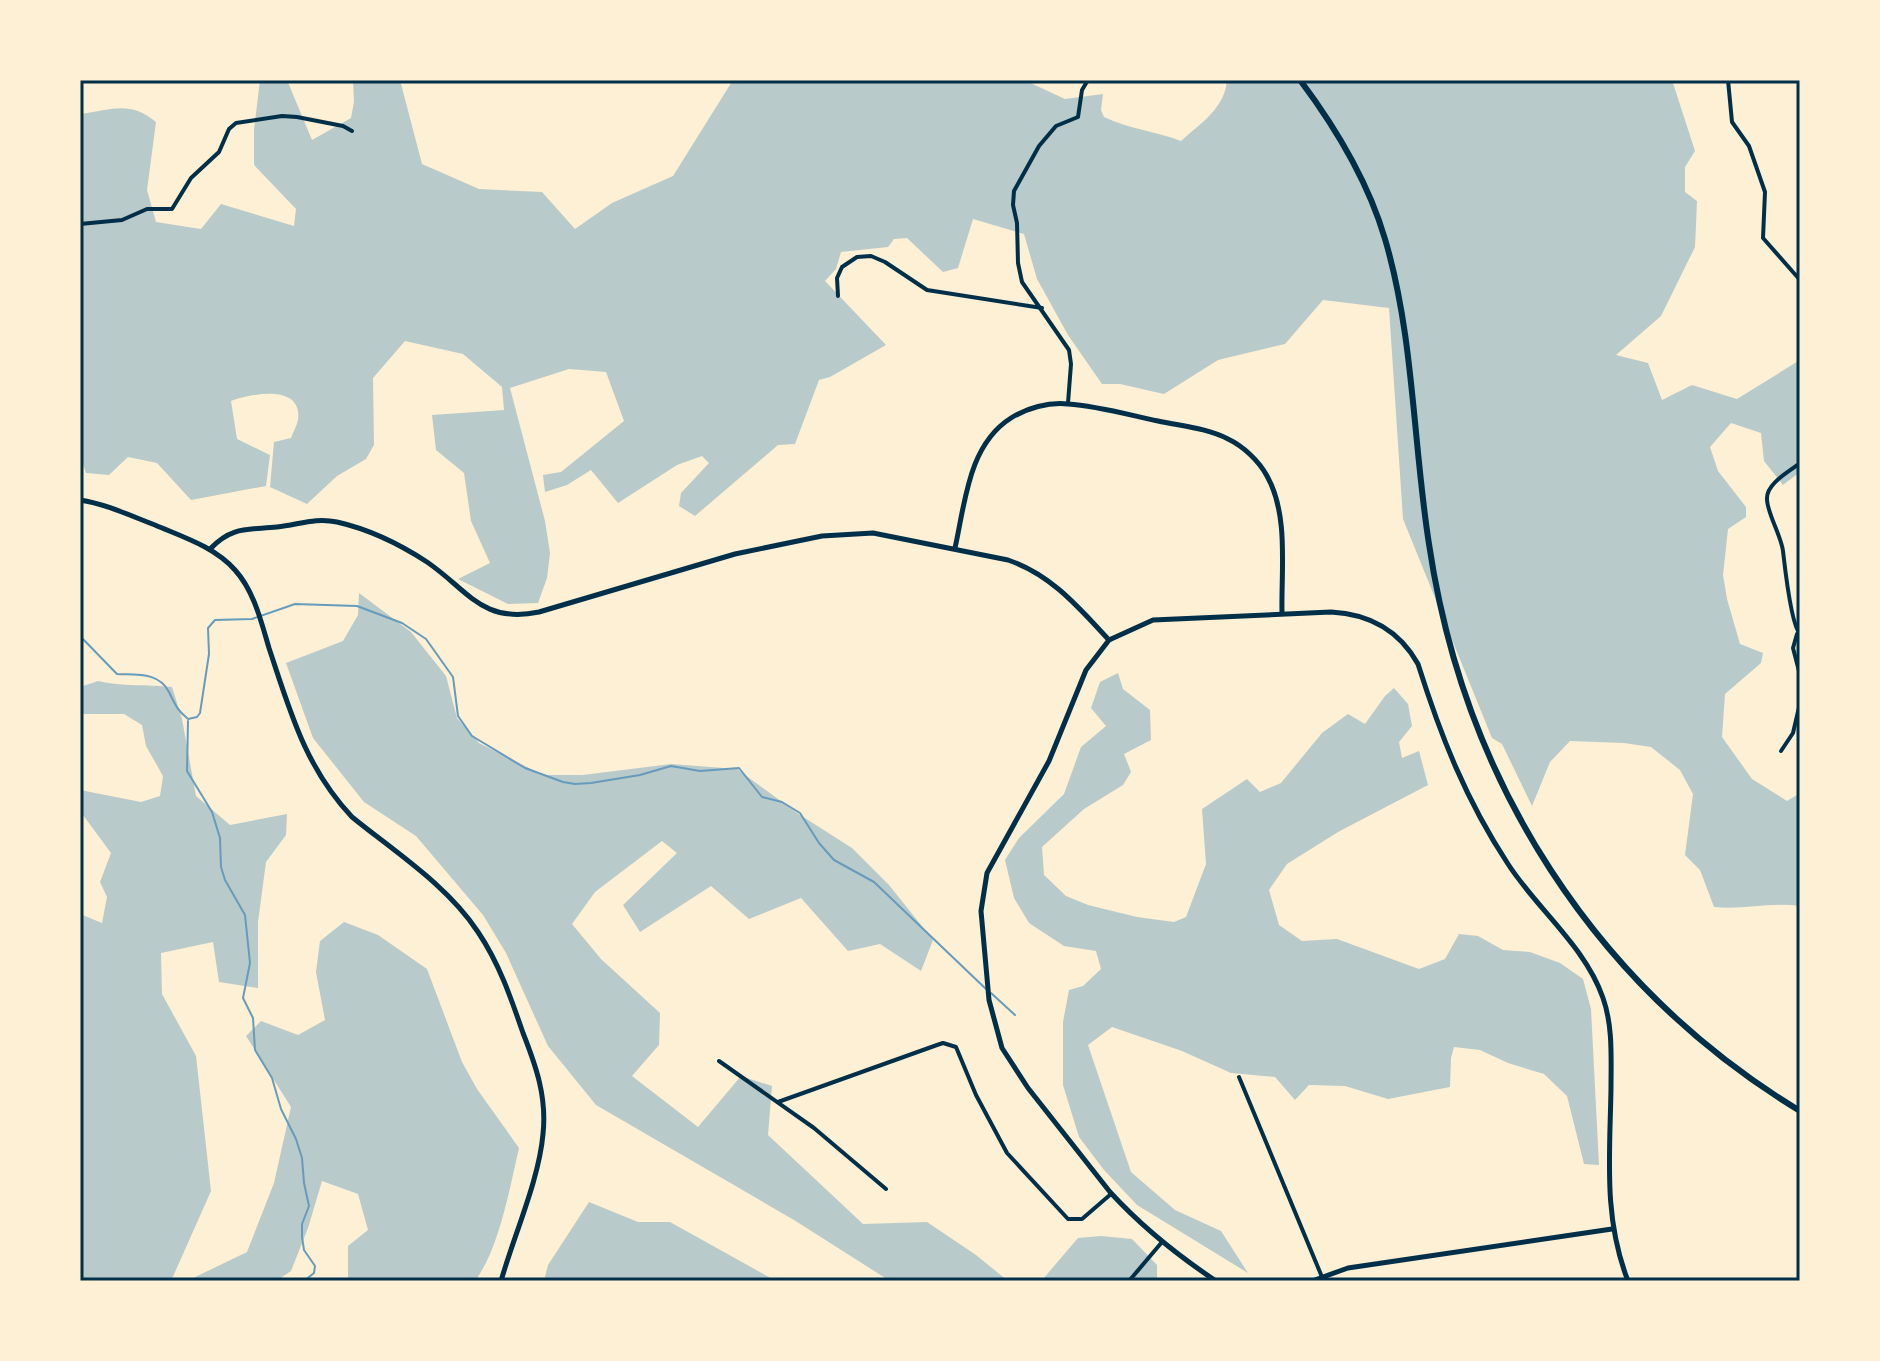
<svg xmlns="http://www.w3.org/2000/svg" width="1880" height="1361" font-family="Overpass,sans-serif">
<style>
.green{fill:#b9caca}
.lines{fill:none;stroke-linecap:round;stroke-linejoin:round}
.stream{stroke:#669bbc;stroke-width:2}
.minor{stroke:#003049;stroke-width:4}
.tertiary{stroke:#003049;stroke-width:5}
.primary{stroke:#003049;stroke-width:6}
.neatline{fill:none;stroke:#003049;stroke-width:3}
</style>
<rect width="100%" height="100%" fill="#fdf0d5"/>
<g class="green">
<path d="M260,80h27l25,60 39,-22 3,-16 -1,-22h47l22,84 57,25 63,3 33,37 37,-26 61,-27 60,-96h291l41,19 38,-5 -2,16 3,7c25,12 51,14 77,24 20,-18 44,-33 46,-61h445l23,71 -10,16v25l12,9 -2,46 -34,69 -45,39 32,8 14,37 30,-15 45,14 63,-39v112l-17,13 -19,-24 -3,-28 -30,-10 -21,24 8,24 28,36v10l-18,12 -5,46 4,24 13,45 23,9 -2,10 -36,31 -3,43 30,42 35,22 13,-8v113c-29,-4 -57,4 -86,1l-14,-37 -15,-15 8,-61 -13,-24 -29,-23 -27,-4 -54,-2 -20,21 -18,44 -30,-62 -10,-6 -89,-219 -14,-211 -66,-8 -38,44 -67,16 -54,34 -44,-10h-18l-34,-49 -31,-56 -13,-45 -51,-15 -15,49 -15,4 -36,-34 -13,1 -6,8 -47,5 -5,17 -11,12 61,64 -56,32 -11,3 -24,64 -17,1 -83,71 -16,-10 2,-13 28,-30 -7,-7 -25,9 -59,38 -27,-33 -24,15 -22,7 -2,-17 18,-3 63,-51 -18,-49 -37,-3 -59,19 35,133 5,32 -3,25 -9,25 -30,1 -50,-25 32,-16 -19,-42 -7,-48 -28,-23 -4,-35 72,-5 -2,-23 -39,-33 -58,-13 -32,37 1,67 -8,14 -29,17 -30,28 -37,-17 4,-45 17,-4c2,-5 6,-13 7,-18 5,-37 -48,-26 -67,-19l6,38 33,16 -4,31 -75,14 -34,-37 -29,-6 -19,18 -23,-2 -6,-18v-341c32,-4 50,-14 76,8l-9,68 9,32 45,7 20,-25 73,22 2,-17 -42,-44v-35z"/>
<path d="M359,593l52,39 35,44 11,42 22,25 64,32h40l88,-11 66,5 60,44 55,35 37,37 44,55 -12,31 -41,-27 -32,7 -47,-53 -52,21 -38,-33 -71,46 -17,-27 54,-52 -15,-12 -67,51 -23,32 29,35 59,54 -1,32 -27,31 66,51 43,-51 31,10 -4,49 95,89 64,-2 49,33 32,26h-118l-96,-61 -198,-115 -48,-59 -42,-93 -23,-38 -67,-79 -52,-34 -51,-64 -27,-75 57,-22 15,-26z"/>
<path d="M1118,673l5,16 27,21 1,30 -27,14 7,18 -8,13 -39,24 -42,38 2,28 22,21 22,9 49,12 37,5 12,-5 20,-53 -4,-55 45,-30 13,13 21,-9 41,-50 26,-19 17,10 20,-28 9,-8 14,16 4,22 -13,16 3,16 17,-7 9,34 -90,47 -51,32 -18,26 10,35 23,16 35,-2 82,30 26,-10 14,-25 19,2 25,14 27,2 30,11 23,16 8,30 8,156 -15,-1 -17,-68 -23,-22 -36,-11 -28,-13 -26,-3 -3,11 -1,29 -62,12 -43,-13 -36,-1 -14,15 -20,-23 -44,-4 -49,-22 -70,-24 -24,18 43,127 44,38 46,21 27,42 -111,-68 -33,-35 -25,-33 -16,-52v-63l6,-32 14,-4 18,-17 -5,-18 -32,-5 -35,-23 -15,-25 -9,-38 14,-22 45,-44 17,-47 25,-21 -15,-18 9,-26z"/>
<path d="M98,681c24,6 49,3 74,6l10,32 14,77 34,29 57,-11 -1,21 -20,27 -8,60v66l-39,-6 -6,-40 -52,11 1,41 34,62 15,135 -40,90h-91v-367l22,9 5,-26 -7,-15 11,-29 -31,-42v-21l61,12 19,-6 3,-20 -17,-30 -4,-21 -18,-11h-44v-27z"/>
<path d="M344,922l34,13 49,34 35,93 15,27 42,59c-9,39 -20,101 -44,133h-127v-35l20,-16 -10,-36 -36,-13 -14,47 -17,43 -15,10h-89l60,-29 27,-69 17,-76 -45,-71 15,-15 37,14 27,-15 -9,-48 4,-31z"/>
<path d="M589,1202l49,20h32l106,59h-232l4,-16z"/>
<path d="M1101,1236l31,3 25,26v16h-113l-1,-2 35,-41z"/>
</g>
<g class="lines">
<g class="stream">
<path d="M80,636l37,38c20,1 42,-2 52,18 6,12 8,18 18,26"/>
<path d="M188,719l9,-2 3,-4 9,-59 -1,-26 7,-8 37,-1 43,-15 62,2 45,17 24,16 27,38 5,39 14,20 53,32 38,14 12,2 16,-1 49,-8 31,-9 29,5 39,-3 23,29 20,5 18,11 19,30 15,17 40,22 112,107"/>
<path d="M188,721l-1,50 25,41 8,26 1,29 4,13 20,35 5,48 -7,35 10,20 2,32 17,28 9,31 15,30 6,19 2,25 5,23 -7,18v13l2,13 11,16 -1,7 -10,8"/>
<path d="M991,993l24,22"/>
</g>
<g class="minor">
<path d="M1728,80l4,42 17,24 16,46 -2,46 37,42"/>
<path d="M80,224l42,-4 25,-11h25l19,-31 28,-26 10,-23 7,-6 46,-7 15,1 46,9 9,5"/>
<path d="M838,296l-1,-18 5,-11 15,-10 14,-1 14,6 42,28 115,18"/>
<path d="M1068,403l3,-39 -2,-14 -47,-68 -4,-19 -1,-40 -4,-18 1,-14 25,-45 17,-20 22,-9 4,-27 6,-10"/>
<path d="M1800,463c-11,9 -33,20 -33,35 -1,13 14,37 16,53 2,17 8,74 17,83"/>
<path d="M1797,634l-4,14 7,27"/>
<path d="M1781,751l12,-18 7,-30"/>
<path d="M719,1061l95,67 72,61"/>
<path d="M1239,1077l83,200"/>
<path d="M778,1102l159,-57 6,-2 13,4 20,48 31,58 61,66h14l29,-25"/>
<path d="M1129,1281l33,-39"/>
</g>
<g class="tertiary">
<path d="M80,500c26,4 51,16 75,25 28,12 60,22 80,45 19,21 26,51 34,78 21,63 36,119 83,169 43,35 95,68 126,115 21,31 33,66 45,101 13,33 24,64 20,101 -4,46 -29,101 -42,147"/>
<path d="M955,548c10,-44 13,-103 56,-130 16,-10 37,-16 57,-14 30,2 61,11 90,17 23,5 49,7 70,18 15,7 31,22 39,37 22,39 14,94 15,137"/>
<path d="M210,549c22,-23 37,-19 67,-22 21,-2 38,-10 60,-5 31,7 64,23 90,40 41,28 55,62 112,50l196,-58 87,-18 51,-3 135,27c44,15 71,48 101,80"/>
<path d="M1216,1281c-39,-26 -74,-54 -106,-89l-82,-104 -26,-40 -13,-48 -8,-89 6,-38 62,-112 37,-91 23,-30 44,-20 178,-8c39,2 68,18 87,52 23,73 48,136 90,200 29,45 77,82 95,134 10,28 8,60 8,90 -1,67 -8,129 17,193"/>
<path d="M1312,1281l36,-13 264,-39"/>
</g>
<path class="primary" d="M1300,80c36,48 68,101 85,159 29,98 28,204 44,305 35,237 165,442 371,567"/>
</g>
<rect width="1880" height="1361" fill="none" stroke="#fdf0d5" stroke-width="164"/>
<rect x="82" y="82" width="1716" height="1197" class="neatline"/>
</svg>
